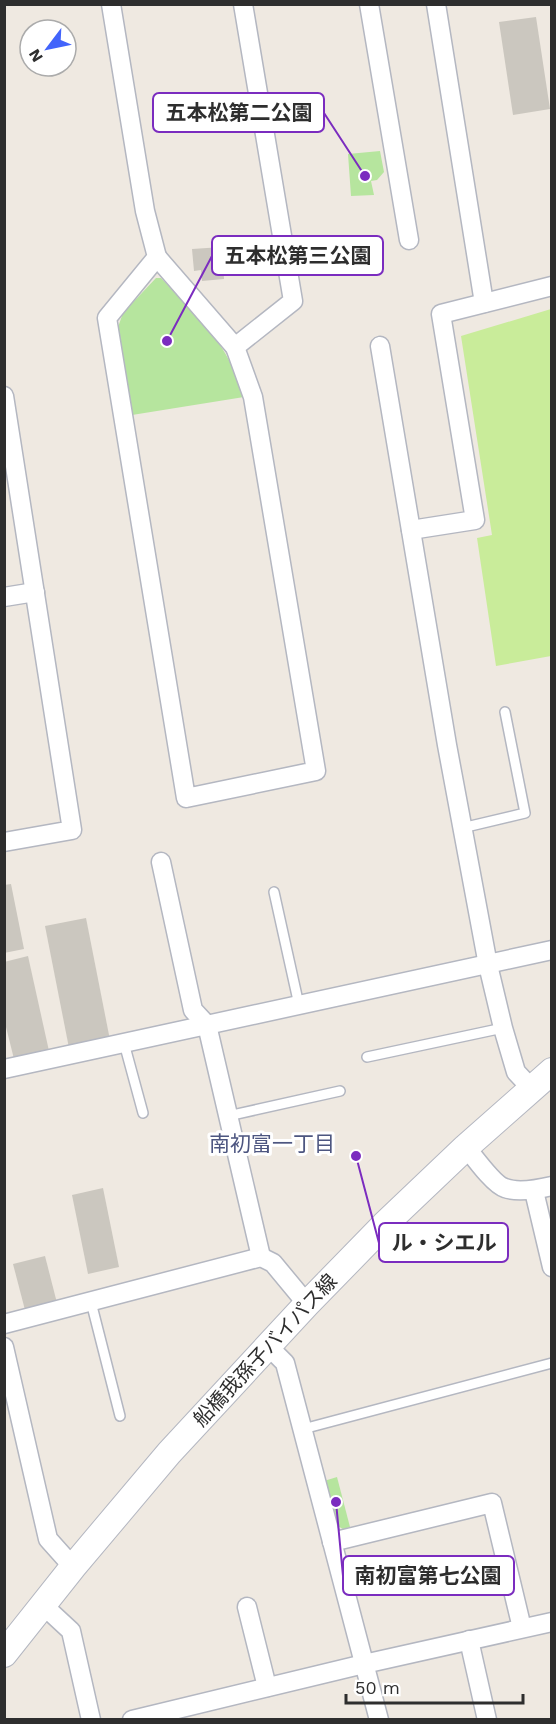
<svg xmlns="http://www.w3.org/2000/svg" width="556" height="1724" font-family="'Work Sans','Noto Sans JP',sans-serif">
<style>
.green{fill:#b6e59e}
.pitch{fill:#c9ec9a}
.building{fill:#cbc7bf}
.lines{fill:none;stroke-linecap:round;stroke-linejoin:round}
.lane-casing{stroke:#b4b7c1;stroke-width:12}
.street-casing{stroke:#b4b7c1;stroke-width:21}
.secondary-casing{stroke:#b4b7c1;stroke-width:28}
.lane{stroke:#fff;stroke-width:9}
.street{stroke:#fff;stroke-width:18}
.secondary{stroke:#fff;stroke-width:26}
.labels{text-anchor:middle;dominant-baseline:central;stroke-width:6;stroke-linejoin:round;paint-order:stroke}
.street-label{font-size:20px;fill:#2e2e2e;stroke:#fff}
.neighbourhood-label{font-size:21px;fill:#4d5680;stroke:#fff}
.leader{fill:none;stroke:#7b2cbf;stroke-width:2}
.callout-dot{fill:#7b2cbf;stroke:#fff;stroke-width:2}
.callout{fill:#fff;stroke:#7b2cbf;stroke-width:2}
.callout-label{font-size:21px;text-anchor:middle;font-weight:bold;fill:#2e2e2e}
</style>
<rect width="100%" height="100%" fill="#efe9e1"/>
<g class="green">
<path d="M380,151l4,21 -7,8 -6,1 3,14 -23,1 -3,-42z"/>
<path d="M156,278h5c25,27 55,54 71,88 5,10 8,21 12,31l-112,18 -15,-85 6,-17z"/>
<path d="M337,1477l13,50 -7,2 -9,-5 -10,-43z"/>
</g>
<path class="pitch" d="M551,309v347l-55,10 -19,-128 15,-3 -31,-199z"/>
<g class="building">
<path d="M536,17l14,92 -37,6 -14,-93z"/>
<path d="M222,247l2,32 -22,2 -1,-11 -7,1 -2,-22z"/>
<path d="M11,884l13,65 -20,4v-68z"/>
<path d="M86,918l24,122 -41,8 -24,-122z"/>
<path d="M28,956l21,95 -35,8 -10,-40v-57z"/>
<path d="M103,1188l16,79 -31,7 -16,-79z"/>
<path d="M45,1256l12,47 -32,7 -12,-46z"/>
</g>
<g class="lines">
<g class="lane-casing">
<g id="lane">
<path d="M462,828l63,-15 -20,-101"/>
<path d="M274,892l25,113"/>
<path d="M124,1043l19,70"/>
<path d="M367,1057l136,-29"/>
<path d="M228,1116l112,-25"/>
<path d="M91,1302l29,114"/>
<path d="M303,1429l249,-66"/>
</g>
</g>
<g class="street-casing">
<g id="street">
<path d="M111,4l34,207 12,46 -50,61 79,480 130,-27 -63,-374 -18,-50 58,-46 -50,-297"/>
<path d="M369,4l40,236"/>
<path d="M436,4l48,299"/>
<path d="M157,257l78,90"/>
<path d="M380,346l67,399 41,220 15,63 13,44 15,16"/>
<path d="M4,396l68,434 -68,12"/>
<path d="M411,530l64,-10 -34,-206 111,-28"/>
<path d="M4,597l31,-5"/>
<path d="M161,862l32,148 14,15 54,232"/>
<path d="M4,1069l548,-119"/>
<path d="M466,1147c8,10 28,38 39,41 13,5 34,1 47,-2"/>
<path d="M534,1191l18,76"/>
<path d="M4,1324l257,-67 12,6 34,41"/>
<path d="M268,1346l17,17 94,357"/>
<path d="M4,1347l44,192 25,28"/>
<path d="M332,1542l160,-39 30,125"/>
<path d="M44,1606l27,25 20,89"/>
<path d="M247,1607l20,80"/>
<path d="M469,1640l18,80"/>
<path d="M132,1720l232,-56 188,-42"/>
</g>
</g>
<g class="secondary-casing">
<path id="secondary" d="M4,1654l69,-87 96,-114 138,-149 77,-79 82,-78 86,-76"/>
</g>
<use href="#lane" class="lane"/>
<use href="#street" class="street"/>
<use href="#secondary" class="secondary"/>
</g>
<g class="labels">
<g class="street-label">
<text transform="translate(265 1350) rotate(-47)">船橋我孫子バイパス線</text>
</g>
<g class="neighbourhood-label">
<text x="272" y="1143">南初富一丁目</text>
</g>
</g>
<path class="leader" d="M365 176L324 113M167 341L212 256M356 1156L379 1243M336 1502L343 1576"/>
<g class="callout-dot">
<circle cx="365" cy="176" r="6"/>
<circle cx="167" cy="341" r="6"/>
<circle cx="356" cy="1156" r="6"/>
<circle cx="336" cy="1502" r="6"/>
</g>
<g class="callout">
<rect x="153" y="93" width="171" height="39" rx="6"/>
<rect x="212" y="236" width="171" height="39" rx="6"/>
<rect x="379" y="1223" width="129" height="39" rx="6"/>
<rect x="343" y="1556" width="171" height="39" rx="6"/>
</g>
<g class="callout-label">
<text x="239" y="120">五本松第二公園</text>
<text x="298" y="263">五本松第三公園</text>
<text x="444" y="1250">ル・シエル</text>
<text x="428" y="1583">南初富第七公園</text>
</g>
<rect width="556" height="1724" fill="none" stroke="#2e2e2e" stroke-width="12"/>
<g transform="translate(48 48) rotate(238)"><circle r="28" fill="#ffffff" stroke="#ababab" stroke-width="1.5"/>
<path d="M0-4.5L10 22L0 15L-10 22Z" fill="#4264fb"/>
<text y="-9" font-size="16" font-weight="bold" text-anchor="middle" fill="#2e2e2e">N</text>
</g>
<path d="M346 1694v9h177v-9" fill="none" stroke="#2e2e2e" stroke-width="3"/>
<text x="355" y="1694" font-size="18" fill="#2e2e2e" stroke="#ffffff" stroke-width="4.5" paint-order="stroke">50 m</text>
</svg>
